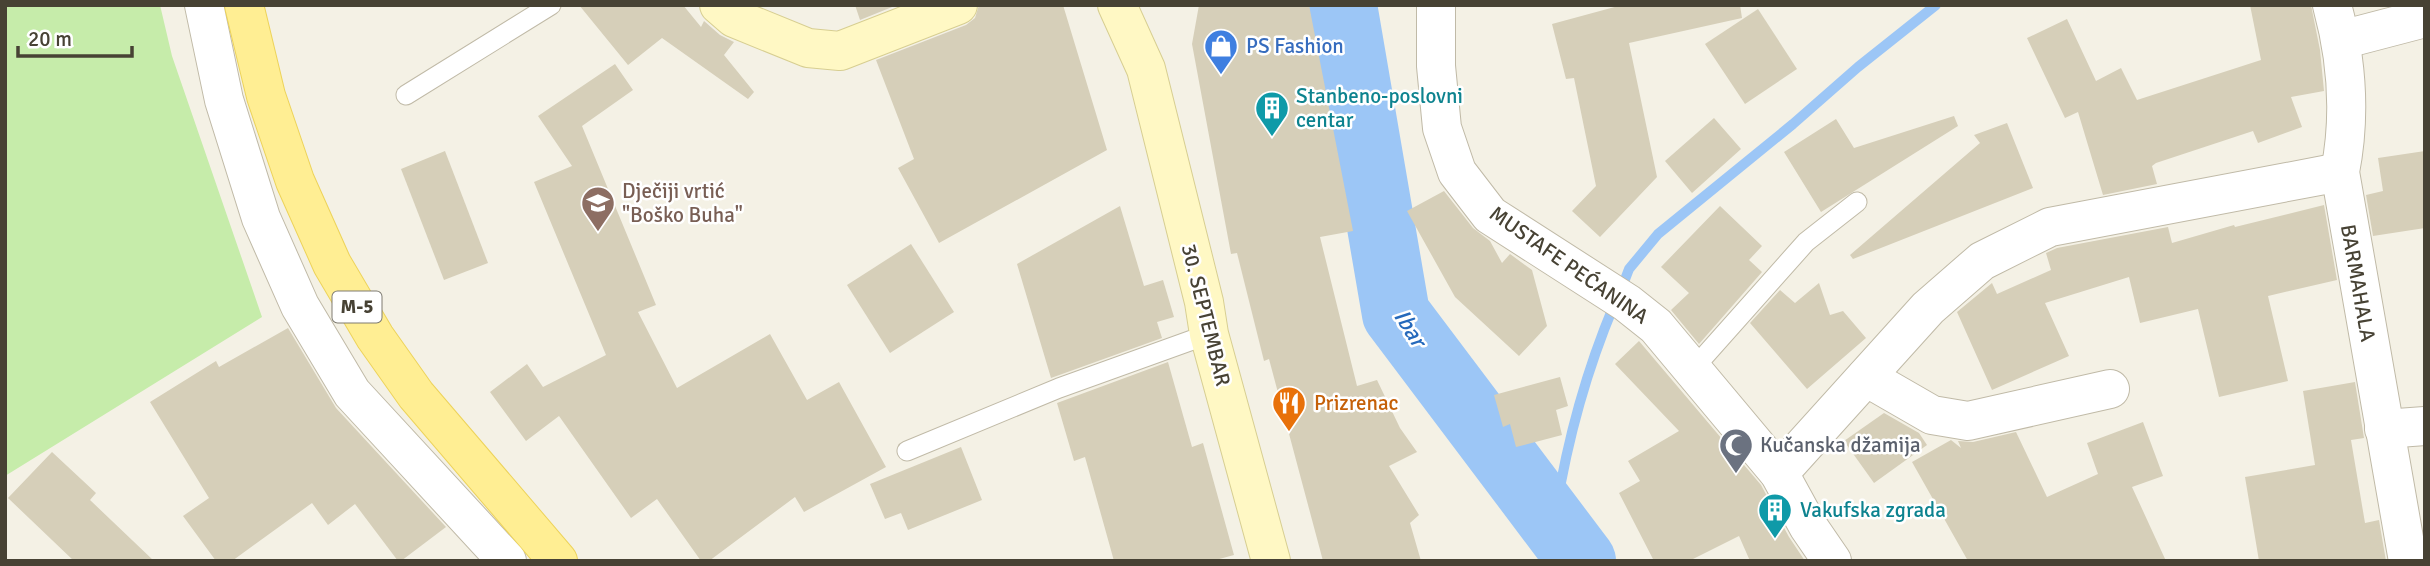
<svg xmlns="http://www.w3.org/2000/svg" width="2430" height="566" font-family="Signika,sans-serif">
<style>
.green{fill:#c6ecaa}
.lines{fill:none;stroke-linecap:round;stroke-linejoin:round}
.stream{stroke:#9cc6f6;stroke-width:10}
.river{stroke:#9cc6f6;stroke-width:68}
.building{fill:#d6cfb9}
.lane-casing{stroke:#c0baa7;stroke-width:21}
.street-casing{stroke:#c0baa7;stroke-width:40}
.secondary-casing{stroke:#d7ce91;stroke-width:40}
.primary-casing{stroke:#edd35a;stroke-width:40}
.lane{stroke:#fff;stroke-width:19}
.street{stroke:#fff;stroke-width:38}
.secondary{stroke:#fff8c4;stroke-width:38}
.primary{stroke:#ffee93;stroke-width:38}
.labels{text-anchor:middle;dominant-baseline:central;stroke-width:5;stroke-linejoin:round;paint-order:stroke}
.shield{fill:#fff;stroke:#7e7b71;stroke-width:2}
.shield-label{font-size:19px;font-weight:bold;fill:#474234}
.shop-label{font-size:21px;fill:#366cbe;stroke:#fff;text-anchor:start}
.culture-label{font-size:21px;fill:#0d838f;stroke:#fff;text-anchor:start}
.education-label{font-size:21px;fill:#785e54;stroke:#fff;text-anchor:start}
.street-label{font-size:21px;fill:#474234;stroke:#fff}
.food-label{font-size:21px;fill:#c56008;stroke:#fff;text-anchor:start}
.worship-label{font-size:21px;fill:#5b616d;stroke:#fff;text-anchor:start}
.water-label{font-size:23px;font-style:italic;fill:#2569bb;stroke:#fff}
</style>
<rect width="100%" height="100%" fill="#f4f1e5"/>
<path class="green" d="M5,5h155l12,51 90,261 -257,159z"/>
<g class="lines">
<g class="stream">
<path d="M1621,290l8,-21 29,-35 135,-110 65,-57 78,-62"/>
<path d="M1554,524c11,-75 31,-150 60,-219"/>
</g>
<path class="river" d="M1343,5l53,309 186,247"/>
</g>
<g class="building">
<path d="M579,5h104l18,22 3,-6 16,14 14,7 -10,13 30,37 -6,7 -86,-61 -34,27z"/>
<path d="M855,5h42l-37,15z"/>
<path d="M979,5h84l44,145 -168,93 -41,-75 16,-9 -38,-99 90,-35 9,-7z"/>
<path d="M1199,5h110l44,226 -33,6 37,149 20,-6 23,48 17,24 -28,14 30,49 -9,8 11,38h-98l-54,-202 -5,2 -27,-108 -6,1 -39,-210z"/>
<path d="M1622,5h118l2,13 -113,25 28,134 -57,60 -28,-26 24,-25 -22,-108 -8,1 -14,-55z"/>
<path d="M2250,5h61l9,45 4,41 -33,6 11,30 -44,16 -5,-12 -97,32 -4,3 5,18 -54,11 -25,-83 -13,6 -38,-80 40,-19 29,62 25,-13 16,32 124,-40z"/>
<path d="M1758,9l39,60 -52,35 -40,-60z"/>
<path d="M615,64l18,26 -51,36 74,179 -18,7 39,76 93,-54 37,66 32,-18 47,85 -82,45 -9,-15 -86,64h-8l-44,-62 -26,19 -72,-102 -33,25 -36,-49 37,-28 16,23 63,-32 -72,-173 38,-16 -34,-50z"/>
<path d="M1954,116l4,10 -137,86 -37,-60 52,-33 18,29z"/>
<path d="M1714,118l27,31 -49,44 -27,-32z"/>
<path d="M2007,123l26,65 -180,71 -3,-4 130,-112 -6,-8z"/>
<path d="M445,151l43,112 -44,17 -43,-111z"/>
<path d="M2425,151v77l-52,8 -7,-41 17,-4 -5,-33z"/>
<path d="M1444,191l29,37 17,13 12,22 8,-9 22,16 15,56 -28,30 -64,-59 -48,-86z"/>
<path d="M2324,205l13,75 -69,16 20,85 -69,16 -21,-88 -58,14 -11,-46 -84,26 24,53 -77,34 -35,-78 35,-29 5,11 54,-24 -5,-17 11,-5 111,-21 4,16 62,-18 1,2z"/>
<path d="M1120,206l24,80 19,-6 11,37 -17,5 5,16 -111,40 -34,-114z"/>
<path d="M1720,206l42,40 -13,14 13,12 -63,72 -28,-34 18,-17 -28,-26z"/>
<path d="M911,244l43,68 -64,41 -43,-68z"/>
<path d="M1819,283l11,32 13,-4 23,27 -59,51 -57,-66 30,-33 15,13z"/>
<path d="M288,328l48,80 110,119 -45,34h-3l-43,-57 -27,21 -16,-22 -80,58h-16l-33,-45 26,-18 -59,-96 66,-41 3,6z"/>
<path d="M1639,341l122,144 28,52 16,24h-55l-11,-25 -50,25h-35l-35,-68 21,-12 -12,-20 51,-30 -64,-67z"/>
<path d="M1168,362l24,85 11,-4 31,112 -22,6h-98l-29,-104 -11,4 -17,-58z"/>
<path d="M1560,377l8,29 -12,4 6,25 -46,12 -6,-23 -7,3 -9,-32z"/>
<path d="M2355,382l9,56 -13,2 14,83 14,-3 7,41h-127l-14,-84 70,-12 -12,-74z"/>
<path d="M1884,413l35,20 8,12 -53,38 -30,-42z"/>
<path d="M2143,422l20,54 -31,11 34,74h-198l-56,-99 39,-22 10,8 -3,-7 15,1 43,-10 31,65 51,-23 -11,-31z"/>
<path d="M961,447l21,53 -74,30 -7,-17 -16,6 -15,-35z"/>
<path d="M52,452l44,41 -6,7 64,61h-80l-66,-63z"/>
</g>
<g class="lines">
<g class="lane-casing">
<g id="lane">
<path d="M406,95l145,-90"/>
<path d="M1693,369l113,-127 51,-40"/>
<path d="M907,451l152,-63 150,-54"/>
</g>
</g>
<g class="street-casing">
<g id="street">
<path d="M204,5l20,95 37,118 39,88 52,87 155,168"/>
<path d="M1436,5v61l6,62 15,44 33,43 137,88 29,23 123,147 29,53 24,35"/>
<path d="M2332,5c15,55 19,111 8,167l68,389"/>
<path d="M2341,40l84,-22"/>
<path d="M1866,377l66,38 36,6 142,-32"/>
<path d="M2384,429l41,-3"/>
<path d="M1779,473l149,-165 54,-47 68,-34 290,-55"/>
</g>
</g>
<g class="secondary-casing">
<g id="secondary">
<path d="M719,5l15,13 74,30 32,3 118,-46"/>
<path d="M1117,5l29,64 58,233 5,32 62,227"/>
</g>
</g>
<g class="primary-casing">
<path id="primary" d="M244,5l22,91 29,85 37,83 43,73 41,58 142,166"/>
</g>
<use href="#lane" class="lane"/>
<use href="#street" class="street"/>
<use href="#secondary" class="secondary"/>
<use href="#primary" class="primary"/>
</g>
<defs>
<g id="shop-pin" transform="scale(1.75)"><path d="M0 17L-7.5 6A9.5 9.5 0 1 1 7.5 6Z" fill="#3f7fe0" stroke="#fff"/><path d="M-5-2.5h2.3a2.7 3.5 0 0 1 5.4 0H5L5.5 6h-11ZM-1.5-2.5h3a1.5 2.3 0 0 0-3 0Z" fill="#fff"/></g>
<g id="building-pin" transform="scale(1.75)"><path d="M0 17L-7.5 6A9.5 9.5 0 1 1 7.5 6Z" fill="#0f9aa8" stroke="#fff"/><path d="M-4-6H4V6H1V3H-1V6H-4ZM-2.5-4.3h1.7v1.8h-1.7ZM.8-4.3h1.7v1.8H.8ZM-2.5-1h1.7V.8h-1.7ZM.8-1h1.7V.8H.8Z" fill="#fff"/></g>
<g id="school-pin" transform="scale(1.75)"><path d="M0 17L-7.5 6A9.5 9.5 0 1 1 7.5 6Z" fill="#8d6e63" stroke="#fff"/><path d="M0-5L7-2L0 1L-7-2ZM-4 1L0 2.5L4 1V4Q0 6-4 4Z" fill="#fff"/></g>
<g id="restaurant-pin" transform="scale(1.75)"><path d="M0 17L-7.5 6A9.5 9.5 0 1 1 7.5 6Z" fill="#e8710a" stroke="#fff"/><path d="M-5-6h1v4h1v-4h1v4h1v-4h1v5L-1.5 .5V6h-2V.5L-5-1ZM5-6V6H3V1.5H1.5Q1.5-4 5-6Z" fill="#fff"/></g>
<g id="mosque-pin" transform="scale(1.75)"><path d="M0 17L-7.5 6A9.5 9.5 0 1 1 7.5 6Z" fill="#6b7280" stroke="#fff"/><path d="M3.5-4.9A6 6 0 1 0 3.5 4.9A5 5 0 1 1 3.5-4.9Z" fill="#fff"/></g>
</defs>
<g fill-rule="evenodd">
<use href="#shop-pin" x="1221" y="46"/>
<use href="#building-pin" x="1272" y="108"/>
<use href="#school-pin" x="598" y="203"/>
<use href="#restaurant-pin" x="1289" y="403"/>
<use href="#mosque-pin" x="1736" y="445"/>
<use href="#building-pin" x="1775" y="510"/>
</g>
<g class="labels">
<rect class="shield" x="332.5" y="291.5" width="49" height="31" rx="5"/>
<g class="shield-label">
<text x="357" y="307">M-5</text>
</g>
<g class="shop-label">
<text x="1246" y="46">PS Fashion</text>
</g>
<g class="culture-label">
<text x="1296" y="96">Stanbeno-poslovni<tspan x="1296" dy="24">centar</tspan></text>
<text x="1800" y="510">Vakufska zgrada</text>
</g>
<g class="education-label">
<text x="622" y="191">Dječiji vrtić<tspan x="622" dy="24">"Boško Buha"</tspan></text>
</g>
<g class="street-label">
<text transform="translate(1569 265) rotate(35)">MUSTAFE PEĆANINA</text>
<text transform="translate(2358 283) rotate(80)">BARMAHALA</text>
<text transform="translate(1206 315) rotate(76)">30. SEPTEMBAR</text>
</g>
<g class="food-label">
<text x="1314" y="403">Prizrenac</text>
</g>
<g class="worship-label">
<text x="1760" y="445">Kučanska džamija</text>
</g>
<g class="water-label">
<text transform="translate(1410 328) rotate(58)">Ibar</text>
</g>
</g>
<rect width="2430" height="566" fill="none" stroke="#474234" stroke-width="14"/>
<path d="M18 46v10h114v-10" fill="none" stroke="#474234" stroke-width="3.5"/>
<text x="28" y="46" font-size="21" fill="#474234" stroke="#ffffff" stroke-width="5" paint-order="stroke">20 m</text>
</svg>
